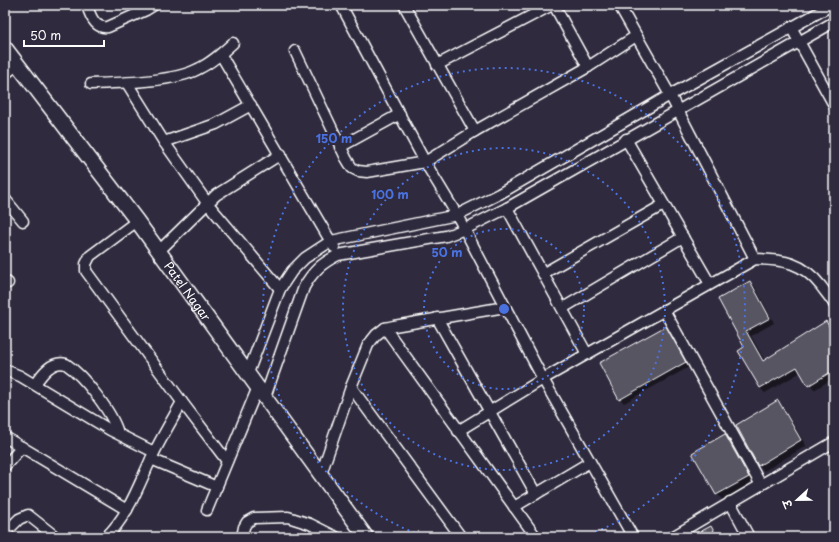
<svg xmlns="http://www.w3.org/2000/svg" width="839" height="542" font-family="'Playpen Sans','Playpen Sans Deva',sans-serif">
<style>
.shadow{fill:#0007}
.building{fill:#595564;stroke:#fff}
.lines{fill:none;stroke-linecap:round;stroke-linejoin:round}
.street-casing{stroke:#fff;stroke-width:13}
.secondary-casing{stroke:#fff;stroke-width:17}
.street{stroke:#2f2a3d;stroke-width:10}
.secondary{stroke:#2f2a3d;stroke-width:14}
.ring{fill:none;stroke:#4a71e0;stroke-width:2;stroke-dasharray:2 4}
.labels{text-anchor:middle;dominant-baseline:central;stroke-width:4;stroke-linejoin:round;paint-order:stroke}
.street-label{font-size:12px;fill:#fff;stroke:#2f2a3d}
.centre{fill:#4a71e0;stroke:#2f2a3d;stroke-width:2}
.ring-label{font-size:12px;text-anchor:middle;font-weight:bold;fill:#4a71e0;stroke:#2f2a3d;stroke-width:4;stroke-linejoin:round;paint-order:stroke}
</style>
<rect width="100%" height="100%" fill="#2f2a3d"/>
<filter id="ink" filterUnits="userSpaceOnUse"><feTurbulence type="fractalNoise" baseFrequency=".025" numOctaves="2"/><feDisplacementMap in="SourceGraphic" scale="8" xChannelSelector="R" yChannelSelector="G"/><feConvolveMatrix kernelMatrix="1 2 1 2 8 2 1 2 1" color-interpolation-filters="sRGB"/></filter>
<g filter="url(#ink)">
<g class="shadow">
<path d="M750,283l5,4 19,36 -23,13 14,25 61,-38 8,10v45l-20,12 -13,-18 -36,21 -5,-5 -21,-37 7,-4 -27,-47z"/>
<path d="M665,327l5,5 19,35 -65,36 -4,-4z"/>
<path d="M777,402l6,5 23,39 -42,25 -5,-6z"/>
<path d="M725,435l6,6 22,41 -30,18 -6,-6z"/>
</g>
<g class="building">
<path d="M750,281l20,37 -24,13 17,30 63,-40 8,14v35l-26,16 -11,-19 -37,21 -22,-37 6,-4 -26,-48z"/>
<path d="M666,326l20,36 -67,38 -20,-37z"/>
<path d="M778,400l23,40 -43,26 -22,-41z"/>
<path d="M725,434l24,43 -33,18 -24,-42z"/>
<path d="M711,526l6,11h-27z"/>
</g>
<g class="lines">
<g class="street-casing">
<g id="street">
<path d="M87,5c3,11 8,24 21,22l38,-17 8,-5"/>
<path d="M341,5l84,157 32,53 86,164 90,158"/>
<path d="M404,5l71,126"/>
<path d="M554,5l34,62"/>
<path d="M619,5l51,90 85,164"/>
<path d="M791,27l43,78"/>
<path d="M295,51l51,107 6,10 6,3 9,1 58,-10 50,-31 113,-64 48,-31"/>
<path d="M221,55l113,192"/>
<path d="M437,65l115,-60"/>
<path d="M5,74l13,-10"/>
<path d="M127,83l37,59 44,62 72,85"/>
<path d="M91,84c28,-1 83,-2 107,-15 13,-6 24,-16 35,-26"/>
<path d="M626,139l84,145"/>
<path d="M164,142l52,-18 35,-19"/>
<path d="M340,147l60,-33"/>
<path d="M5,199l18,22"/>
<path d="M507,208l80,146"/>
<path d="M137,221l-47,35 -4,8v7l96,131 45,59"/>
<path d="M159,251l57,-56 65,-41"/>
<path d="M544,273l119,-68"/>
<path d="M5,281l3,2"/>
<path d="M563,308l120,-71"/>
<path d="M664,310l97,175"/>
<path d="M437,318l99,176"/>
<path d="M385,328l151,209"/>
<path d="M5,370l15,6 90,54 44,22"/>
<path d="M248,373l32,-84 12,-18 13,-13 26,-17 126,-26 42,-21 171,-99 162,-90"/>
<path d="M35,384c7,-10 17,-24 31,-20 18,12 46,48 52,69"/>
<path d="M351,387l110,150"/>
<path d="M265,397l39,-110c9,-16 18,-24 34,-32l108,-19 19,-7 42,-21 327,-186"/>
<path d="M458,431l85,-52 212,-120c30,1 47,3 66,27 4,6 10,12 13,18"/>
<path d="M5,437l122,73"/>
<path d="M151,459l66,28"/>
<path d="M5,466l17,-19"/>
<path d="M321,474l30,-87 17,-42 8,-10 9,-7 9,-2 111,-19"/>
<path d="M730,502l19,35"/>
<path d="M514,507l76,-45"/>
<path d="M207,510l51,-123"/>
<path d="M5,533l14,-14 9,-4 28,22"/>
<path d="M106,537c23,-22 33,-53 46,-80 9,-19 20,-37 30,-55"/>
<path d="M242,537l2,-10 3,-5 7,-4 34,-1 22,7 26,13"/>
<path d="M672,537l162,-95"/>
</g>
</g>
<g class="secondary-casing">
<g id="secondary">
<path id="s1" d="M5,48l132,173 229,316"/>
</g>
</g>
<use href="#street" class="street"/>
<use href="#secondary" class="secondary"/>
</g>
</g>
<g class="ring">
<circle cx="504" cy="309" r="80"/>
<circle cx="504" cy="309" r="161"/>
<path d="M426 537A241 241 0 1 1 582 537"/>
</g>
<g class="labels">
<g class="street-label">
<text stroke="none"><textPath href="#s1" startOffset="304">Patel Nagar</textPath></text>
</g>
</g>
<circle cx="504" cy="309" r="6" class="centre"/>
<g class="ring-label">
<text x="334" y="143">150 m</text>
<text x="390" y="199">100 m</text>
<text x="447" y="257">50 m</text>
</g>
<rect width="839" height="542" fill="none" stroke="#2f2a3d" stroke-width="20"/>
<rect x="10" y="10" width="819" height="522" fill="none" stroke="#fff" stroke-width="1.5" filter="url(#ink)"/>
<g transform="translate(797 500) rotate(248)" stroke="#2f2a3d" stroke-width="3" paint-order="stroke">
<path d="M0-3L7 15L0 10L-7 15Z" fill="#ffffff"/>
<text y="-6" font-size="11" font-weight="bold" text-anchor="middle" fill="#ffffff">उ</text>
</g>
<path d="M24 40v6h80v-6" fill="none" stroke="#ffffff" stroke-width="2"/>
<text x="30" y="40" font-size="12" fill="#ffffff" stroke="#2f2a3d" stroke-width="3" paint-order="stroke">50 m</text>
</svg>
